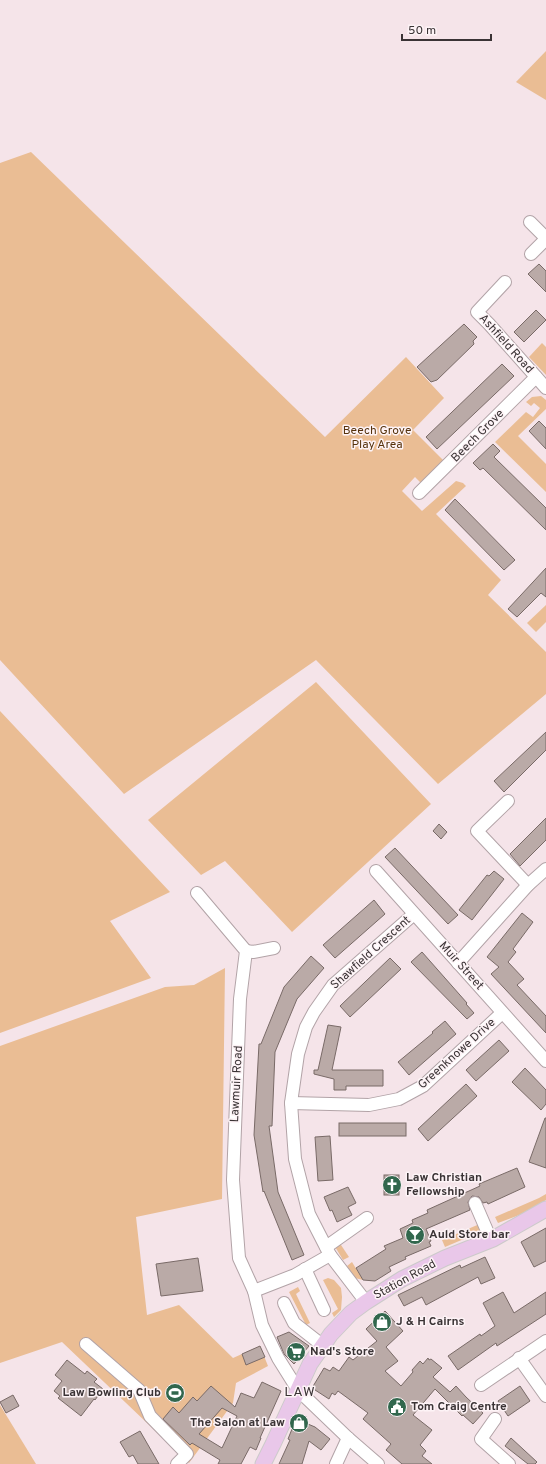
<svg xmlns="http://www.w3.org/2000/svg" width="546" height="1464" font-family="Overpass,sans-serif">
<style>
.green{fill:#eabd94}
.building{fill:#baaaa7;stroke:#796a67;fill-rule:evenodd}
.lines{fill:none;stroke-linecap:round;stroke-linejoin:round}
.minor-casing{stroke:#b2a3a7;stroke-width:14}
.major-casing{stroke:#cccaca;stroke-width:17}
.minor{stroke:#fff;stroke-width:12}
.major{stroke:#e9c7e9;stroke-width:15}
.labels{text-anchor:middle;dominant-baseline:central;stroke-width:3;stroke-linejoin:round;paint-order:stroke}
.street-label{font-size:12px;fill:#3a3335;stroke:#fdf3f6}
.park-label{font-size:12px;fill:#56320b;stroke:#fdf3f6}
.poi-label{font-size:12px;font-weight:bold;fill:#3a3335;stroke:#fdf3f6;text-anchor:start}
.quarter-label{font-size:14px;letter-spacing:1px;fill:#3a3335;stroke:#fdf3f6}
</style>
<rect width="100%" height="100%" fill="#f5e4e9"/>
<g class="green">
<path d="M546,51v49l-30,-18z"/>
<path d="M31,152l294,285 81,-80 38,41 -31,32 31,31 -23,22 -6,-6 -13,14 20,20 34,-30 7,2 3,3 -30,28 65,66 -13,15 58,57v42l-108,90 -122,-124 -192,134 -124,-134v-497z"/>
<path d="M542,343l4,4v28l-17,-18z"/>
<path d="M541,396l5,4v9l-28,27 28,28v28l-51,-50 31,-30 7,5 7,-9 -6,-5 -3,3 -5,-4 6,-5z"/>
<path d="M546,605v17l-10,10 -9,-9z"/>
<path d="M316,682l115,122 -139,128 -67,-71 -24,14 -53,-55z"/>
<path d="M0,711l170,181 -60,29 41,57 -151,55z"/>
<path d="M225,968l-3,231 -86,18 11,98 32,-10 54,53 27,-12 8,20 -32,17 -3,20 -44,60 -127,-121 -62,21v-317l165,-59 29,-2z"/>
<path d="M546,1194v6l-21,13 -27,10 -3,-6 44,-19z"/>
<path d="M482,1223l3,7 -40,17 -3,-7z"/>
<path d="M339,1242l10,15 -6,3 -9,-15z"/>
<path d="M352,1262l11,18 -8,-2 -8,-12z"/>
<path d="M328,1278l6,2 7,8 1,9 -1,13 -7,7 -2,-4 6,-4 -15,-29z"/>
<path d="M298,1287l2,4 -4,3 14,29 -4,2 -17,-33z"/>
<path d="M0,1405l36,59h-36z"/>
</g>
<g class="building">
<path d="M539,264l7,7v21l-18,-18z"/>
<path d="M536,310l10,10 -22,22 -10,-10z"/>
<path d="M464,324l13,13 -4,4 1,3 -37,36 -6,2 -14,-15z"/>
<path d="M502,364l12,12 -77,73 -11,-12z"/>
<path d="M539,421l7,7v21l-17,-18z"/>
<path d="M493,444l7,7 -6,6 52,51v22l-63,-62 -3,2 -7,-7z"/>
<path d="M455,499l60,61 -11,10 -59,-60z"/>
<path d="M546,568v29l-5,-4 -24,24 -9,-8z"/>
<path d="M546,732v18l-42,42 -10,-11z"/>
<path d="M546,818v22l-26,26 -10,-12z"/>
<path d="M439,824l8,8 -6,7 -8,-8z"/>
<path d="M395,848l63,67 -10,9 -63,-67z"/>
<path d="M494,871l10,8 -32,41 -13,-10 28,-35 2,1z"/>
<path d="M374,900l11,14 -50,44 -12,-13z"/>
<path d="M522,913l11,9 -20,27 3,3 -8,10 16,17 -7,6 29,31v17l-55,-59 8,-7 -12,-10z"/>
<path d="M422,952l45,51 -1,1 8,9 -7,6 -56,-57z"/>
<path d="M311,956l13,12 -27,31 -22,53 -3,74h-3l9,66 26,63 -12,5 -28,-69 -1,1 -9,-57 5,-91h2l23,-57z"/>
<path d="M390,958l11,11 -51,48 -10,-11z"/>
<path d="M445,1021l11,13 -47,41 -11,-13 35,-29 -1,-1z"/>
<path d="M328,1025l13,2 -9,43h51v16h-37v4h-12v-11l-20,-5v-4h4z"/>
<path d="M499,1040l10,11 -33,30 -10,-11z"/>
<path d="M525,1068l21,22v14l-5,6 -29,-28z"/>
<path d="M466,1084l11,12 -49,45 -10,-12z"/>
<path d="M545,1118h1v50l-17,-6z"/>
<rect x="339" y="1123" width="67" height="13"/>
<path d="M330,1136l3,44 -15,1 -3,-44z"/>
<path d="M517,1168l8,19 -37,17 -1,-2 -4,1 -4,-6 -7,-1 -4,6 2,8 -44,19 5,12 -2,1 2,4 -26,11 1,2 -17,8 2,4 -16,10 -12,-1 -7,-12 30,-19 -2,-3 19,-8 -3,-9 13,-6 -1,-3 16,-7 -1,-3 53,-24 -1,-2z"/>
<rect x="384" y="1175" width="15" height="20"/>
<path d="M348,1187l8,16 -8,4 4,8 -15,7 -5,-12 -2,1 -6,-14z"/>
<path d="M546,1228v33l-12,6 -13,-25z"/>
<path d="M485,1257l10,21 -14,6 -3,-7 -52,28 -4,-8 -18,9 -6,-11 62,-30 1,3z"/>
<path d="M198,1258l5,33 -42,5 -5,-32z"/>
<path d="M503,1292l11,21 32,-21v22l-49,32 -1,-3 -38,27 -10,-14 32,-22 1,2 14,-10 -12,-23z"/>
<path d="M385,1311l18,20 -17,16 12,14 -13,10 16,15 12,-14 -1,-2 8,-9 3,3 5,-6 1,2 2,-1 11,9 -9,9 17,15 6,-6 10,11 17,16 -10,11 -10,-9 -1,1 -27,-27 -22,26 19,15 -12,15 6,6 -4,5 10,8h-30l-16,-14 5,-6 -28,-25 5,-6 -30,-22 -3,4 -3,-2 -3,6 -17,-11 12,-20 6,3 3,-4 6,4 10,-14 4,3 24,-19 -11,-12z"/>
<path d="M289,1332l20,14 -15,18 -10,-10 -7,-17z"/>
<path d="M260,1346l5,11 -19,8 -4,-11z"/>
<path d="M67,1360l18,14 2,-3 10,8 -3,3 9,7 -8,11 -1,-1 -13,17 -23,-18 2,-2 -6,-5 8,-10 -7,-6z"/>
<path d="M262,1382l19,9 -21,47h1l-5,12 -6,-3 -9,17h-23l2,-4 -28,-17 -2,2 -27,-26 10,-12 6,6 14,-16 4,4 14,-15 24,21 6,-14 13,5zM222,1408l15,8 -15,32 -23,-14z"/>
<path d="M520,1386l10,15 -22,15 -10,-15z"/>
<path d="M13,1395l6,11 -13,7 -6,-11z"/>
<path d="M296,1419l19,8 15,12 -9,11 -12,-9 -7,23h-23l11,-24 -2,-1z"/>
<path d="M140,1431l19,33h-21l-5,-9 -4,2 -9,-15z"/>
<path d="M511,1438l26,24 -2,2h-7l-23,-18z"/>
</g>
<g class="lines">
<g class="minor-casing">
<g id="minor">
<path d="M530,222l16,16"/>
<path d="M531,254l15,-15"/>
<path d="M505,282l-28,30 12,12 57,64"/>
<path d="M419,493l117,-116"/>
<path d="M508,801l-31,30 51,54"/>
<path d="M376,871l170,190"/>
<path d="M197,893l49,58 -6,48 -7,181 6,78 15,33 41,-16 35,-20"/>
<path d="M246,951l7,1 21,-4"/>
<path d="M458,963l70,-78 18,-16"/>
<path d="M291,1103l78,2 30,-6 24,-13 79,-73"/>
<path d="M475,1203l16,37"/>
<path d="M326,1247l41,-29"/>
<path d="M305,1269l19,41"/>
<path d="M254,1291l8,34 16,33 20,32 50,48 30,26"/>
<path d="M366,1302l-36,-47 -21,-41 -14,-55 -4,-56 7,-49 8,-27 8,-15 19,-27 81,-71"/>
<path d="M284,1303l10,20 28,22"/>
<path d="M86,1344l53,46 11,26 37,38 -10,10"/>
<path d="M519,1358l27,38"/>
<path d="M481,1385l65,-44"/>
<path d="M495,1419l-14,20 28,25"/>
<path d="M336,1464l12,-26"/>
</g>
</g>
<g class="major-casing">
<path id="major" d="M263,1464l10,-20 37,-80 21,-30 20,-21 15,-11 36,-23 43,-21 48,-19 53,-30"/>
</g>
<use href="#minor" class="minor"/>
<use href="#major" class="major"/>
</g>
<defs>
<g id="church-disc" transform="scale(1)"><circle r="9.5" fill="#31674d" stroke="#fdf3f6"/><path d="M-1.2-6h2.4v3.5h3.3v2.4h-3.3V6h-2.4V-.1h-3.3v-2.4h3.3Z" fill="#fff"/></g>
<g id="bar-disc" transform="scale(1)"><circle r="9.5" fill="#31674d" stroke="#fdf3f6"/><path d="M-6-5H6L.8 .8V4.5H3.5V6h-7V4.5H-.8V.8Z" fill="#fff"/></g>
<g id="shop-disc" transform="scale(1)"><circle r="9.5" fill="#31674d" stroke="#fdf3f6"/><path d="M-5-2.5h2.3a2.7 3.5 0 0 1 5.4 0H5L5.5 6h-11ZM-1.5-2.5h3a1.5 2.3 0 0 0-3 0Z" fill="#fff"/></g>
<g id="supermarket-disc" transform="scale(1)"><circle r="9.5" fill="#31674d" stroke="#fdf3f6"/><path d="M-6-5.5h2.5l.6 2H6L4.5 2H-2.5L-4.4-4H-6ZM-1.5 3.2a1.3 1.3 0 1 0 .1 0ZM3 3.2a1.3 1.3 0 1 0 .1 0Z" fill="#fff"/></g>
<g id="stadium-disc" transform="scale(1)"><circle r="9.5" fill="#31674d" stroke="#fdf3f6"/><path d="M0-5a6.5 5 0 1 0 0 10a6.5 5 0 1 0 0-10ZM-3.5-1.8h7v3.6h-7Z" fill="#fff"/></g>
<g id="civic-disc" transform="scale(1)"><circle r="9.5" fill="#31674d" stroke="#fdf3f6"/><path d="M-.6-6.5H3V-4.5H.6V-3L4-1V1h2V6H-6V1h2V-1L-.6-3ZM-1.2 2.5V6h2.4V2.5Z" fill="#fff"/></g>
</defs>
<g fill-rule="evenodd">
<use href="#church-disc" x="392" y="1185"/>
<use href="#bar-disc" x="415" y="1235"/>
<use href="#shop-disc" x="382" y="1322"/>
<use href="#supermarket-disc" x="296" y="1352"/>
<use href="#stadium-disc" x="175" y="1393"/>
<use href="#civic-disc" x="397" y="1407"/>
<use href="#shop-disc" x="299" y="1423"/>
</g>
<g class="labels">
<g class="street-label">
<text transform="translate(506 344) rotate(48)">Ashfield Road</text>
<text transform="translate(478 436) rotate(-45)">Beech Grove</text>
<text transform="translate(371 953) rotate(-42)">Shawfield Crescent</text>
<text transform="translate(461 966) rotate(48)">Muir Street</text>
<text transform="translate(457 1054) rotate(-42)">Greenknowe Drive</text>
<text transform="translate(237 1084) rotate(-87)">Lawmuir Road</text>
<text transform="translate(405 1280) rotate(-29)">Station Road</text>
</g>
<g class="park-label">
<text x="377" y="431">Beech Grove<tspan x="377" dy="14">Play Area</tspan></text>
</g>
<g class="poi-label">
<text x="406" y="1178">Law Christian<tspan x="406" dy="14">Fellowship</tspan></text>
<text x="429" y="1235">Auld Store bar</text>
<text x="396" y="1322">J &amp; H Cairns</text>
<text x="310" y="1352">Nad's Store</text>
<text x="161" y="1393" text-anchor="end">Law Bowling Club</text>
<text x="411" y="1407">Tom Craig Centre</text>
<text x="285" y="1423" text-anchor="end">The Salon at Law</text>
</g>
<g class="quarter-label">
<text x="300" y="1392">LAW</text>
</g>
</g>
<path d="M402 34v6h89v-6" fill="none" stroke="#3a3335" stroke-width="2"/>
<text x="408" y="34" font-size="12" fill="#3a3335" stroke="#fdf3f6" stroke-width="3" paint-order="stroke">50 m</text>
</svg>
